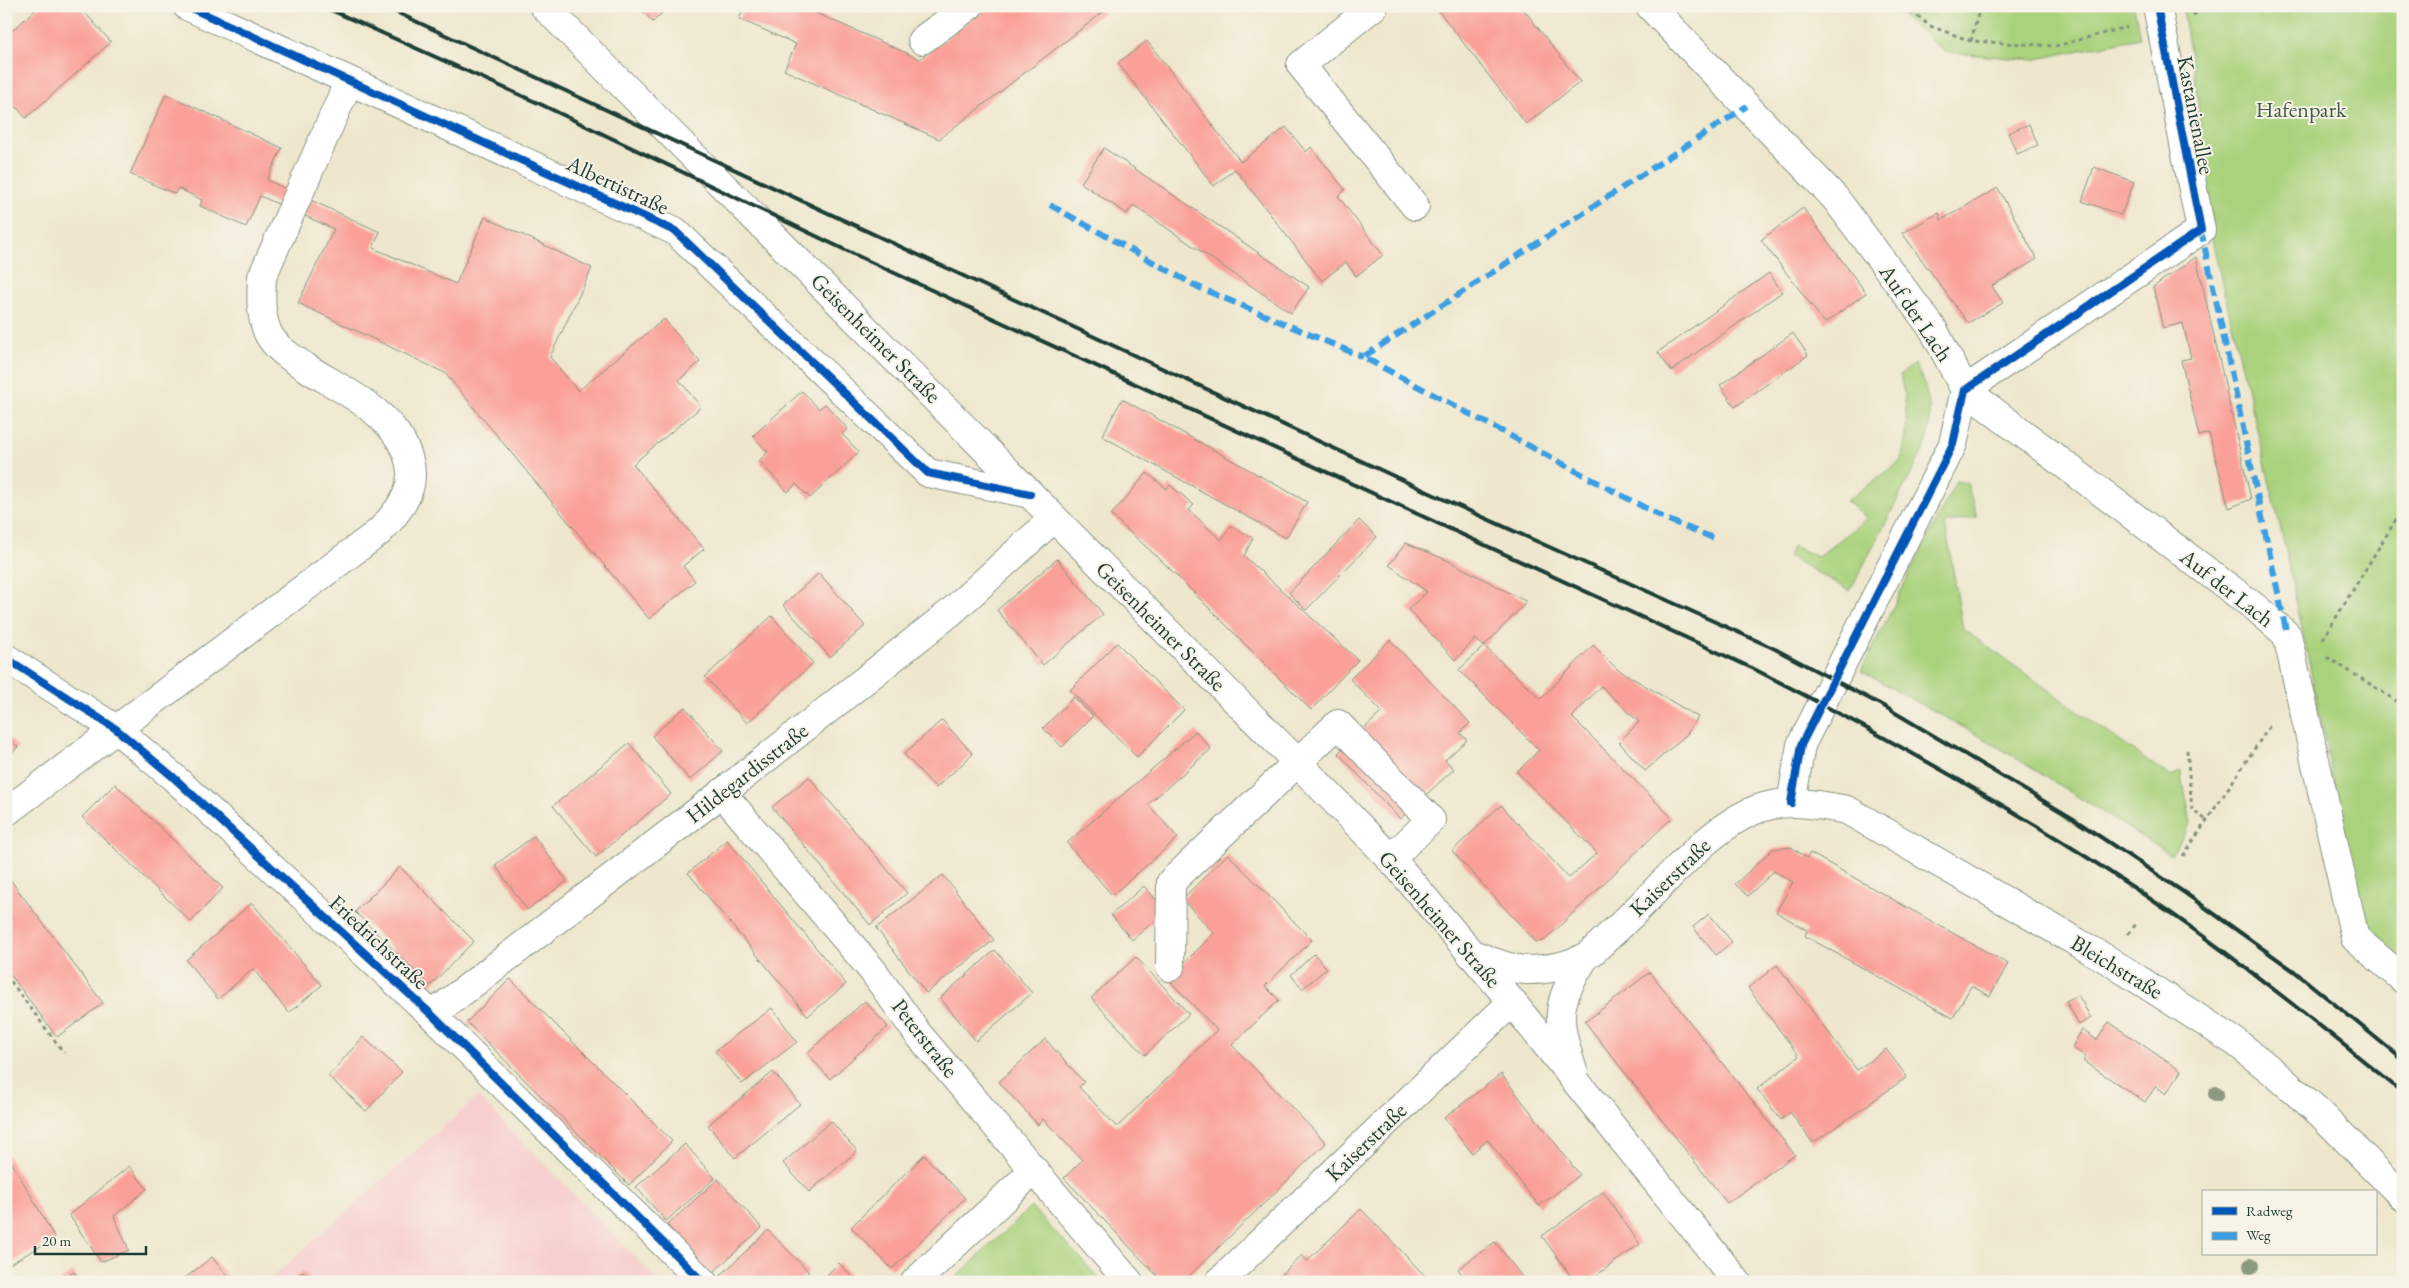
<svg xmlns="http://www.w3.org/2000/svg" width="2409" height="1288" font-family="'EB Garamond',serif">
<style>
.built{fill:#f7cfd0}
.green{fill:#aad27d;stroke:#648858}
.building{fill:#faa098}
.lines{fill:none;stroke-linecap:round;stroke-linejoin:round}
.minor-casing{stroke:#869280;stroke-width:30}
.major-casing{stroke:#869280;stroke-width:30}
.path{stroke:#869280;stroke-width:3;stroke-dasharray:4 4;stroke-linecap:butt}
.minor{stroke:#fff;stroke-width:28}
.major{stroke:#fff;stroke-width:28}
.rail{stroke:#1f3d34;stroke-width:4}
.quiet{stroke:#3c9ee2;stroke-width:6;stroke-dasharray:12 6;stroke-linecap:butt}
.cycleway-casing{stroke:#f7f3e8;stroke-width:11}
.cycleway{stroke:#0057b8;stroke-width:8}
.tree{fill:#8c9a81}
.labels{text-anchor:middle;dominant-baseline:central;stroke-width:4;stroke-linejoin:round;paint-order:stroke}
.park-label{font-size:22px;fill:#3b5b43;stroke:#f7f3e8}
.street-label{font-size:22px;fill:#1f3d34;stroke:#f7f3e8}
</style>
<rect width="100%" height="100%" fill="#f7f3e8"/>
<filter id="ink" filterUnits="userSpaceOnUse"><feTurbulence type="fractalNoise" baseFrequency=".02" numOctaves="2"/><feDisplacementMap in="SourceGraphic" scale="10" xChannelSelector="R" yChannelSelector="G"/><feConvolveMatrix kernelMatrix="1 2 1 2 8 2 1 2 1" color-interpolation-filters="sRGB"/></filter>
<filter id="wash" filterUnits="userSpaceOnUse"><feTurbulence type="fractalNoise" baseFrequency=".0096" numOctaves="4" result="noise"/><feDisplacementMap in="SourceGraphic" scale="20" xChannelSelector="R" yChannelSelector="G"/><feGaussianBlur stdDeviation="1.12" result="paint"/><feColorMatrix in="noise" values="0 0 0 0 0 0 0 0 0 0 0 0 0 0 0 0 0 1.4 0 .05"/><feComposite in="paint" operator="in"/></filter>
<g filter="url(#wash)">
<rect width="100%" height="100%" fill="#eee7cd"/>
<path class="built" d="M478,1096l181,186h-392z"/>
<g class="green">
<path d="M1892,6h242l6,32 -108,22 -88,-8z"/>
<path d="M2182,6h221v989l-5,-5 -40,-89 -72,-350 -73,-306 -17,-160z"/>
<path d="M1915,364c15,29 18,49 11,81l-76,146 -62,-35 5,-10 25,11 49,-39 -21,-17 54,-39c10,-29 7,-57 0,-87z"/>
<path d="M1956,481l11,2 10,34 -32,6 18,106 207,148 11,-6 10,52 -20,32 -181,-113 -129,-71z"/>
<path d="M1031,1207l72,75h-152z"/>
</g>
<g id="blocks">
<g class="building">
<path d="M40,6h39l32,36 -85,76 -20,-23v-59z"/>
<path d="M638,6h31l-16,16z"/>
<path d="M745,6h55l120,53 68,-53h123l-172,133 -155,-69 12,-26 -57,-25z"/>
<path d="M1435,6h86l59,76 -54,42z"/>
<path d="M1147,41l94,121 45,-35 20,25 5,-5 34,43 -7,6 45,59 -27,21 -10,-14 -24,19 -87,-112 -21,17 -96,-123z"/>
<path d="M166,94l116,54 -15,32 113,52 -7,16 83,36 29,-67 107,51 -42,89 28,34 86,-72 36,43 -21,18 22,27 -68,57 71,85 -21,17 12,15 -46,38 -204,-246 -147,-70 36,-74 -74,-33 -14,31 -46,-21 2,-6 -24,-12 -3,6 -45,-20z"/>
<path d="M2029,124l9,21 -21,9 -9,-21z"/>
<path d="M1104,148l205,139 -18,26 -158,-108 -6,9 -46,-31z"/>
<path d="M2094,167l40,15 -13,33 -39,-14z"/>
<path d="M1998,188l39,71 -45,27 11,17 -35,20 -66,-90 37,-20 2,7z"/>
<path d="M1803,208l63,85 -41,30 -64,-83z"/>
<path d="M2196,257l55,242 -22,9 -20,-75 -10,3 -18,-76 10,-2 -8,-35 -20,5 -10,-41z"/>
<path d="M1769,273l13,19 -111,79 -13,-19z"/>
<path d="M1793,333l15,22 -73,52 -15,-22z"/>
<path d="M802,391l17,18 6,-5 23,25 -6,5 17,18 -49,46 -14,-14 -8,8 -29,-31 9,-9 -15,-16z"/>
<path d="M1122,399l185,103 -21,36 -184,-102z"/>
<path d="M1147,473l20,16 3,-4 24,20 -5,5 32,30 10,-14 22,12 -9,18 114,104 -47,50 -147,-147 -53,-48z"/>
<path d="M1359,520l18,17 -71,73 -17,-17z"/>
<path d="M1406,543l43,18 78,41 -43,44 -9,-7 -20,21 -47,-51 19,-17 -38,-27z"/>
<path d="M1057,559l46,55 -60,51 -46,-55z"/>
<path d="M819,573l46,53 -35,31 -47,-52z"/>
<path d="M772,616l41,47 -66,60 -42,-46z"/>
<path d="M1390,640l80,83 -10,10 7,7 -22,20 9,9 -54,50 -62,-66 44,-41 -32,-33z"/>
<path d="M1117,643l67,67 -47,47 -67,-67z"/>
<path d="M1593,645l24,24 81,48 -11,17 -42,37 -26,-29 20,-20 -38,-36 -29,31 100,101 -128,123 -8,1 -84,-91 49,-46 68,73 28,-25 -80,-81 22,-22 -80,-80 25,-24 57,53z"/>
<path d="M1074,697l19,19 -31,31 -19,-19z"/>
<path d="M685,707l38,44 -33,29 -38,-44z"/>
<path d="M942,720l31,34 -37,34 -32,-34z"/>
<path d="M1196,731l15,18 -63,55 30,34 -66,57 -45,-52z"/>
<path d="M6,735l12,12 -12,11z"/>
<path d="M629,743l42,51 -75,63 -43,-51z"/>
<path d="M809,777l98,116 -37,32 -98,-118z"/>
<path d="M115,784l108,104 -32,34 -109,-105z"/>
<path d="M534,836l33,45 -40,29 -32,-45z"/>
<path d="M727,840l119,144 -38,32 -120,-143z"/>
<path d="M1791,847l16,11 3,-5 198,111 -18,32 -19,-10 -18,32 -148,-82 2,-6 -31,-18 17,-30 -19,-11 -26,25 -13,-12 38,-35z"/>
<path d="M1228,854l84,86 -47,46 14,14 -47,45 94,98 -143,139h-20l-99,-104 18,-18 -39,-41 -5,6 -39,-43 46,-43 39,43 -5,5 38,40 100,-97 -49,-51 46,-46 -32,-34z"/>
<path d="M400,867l74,74 -44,45 -75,-74z"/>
<path d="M6,874l97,129 -46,34 -51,-68z"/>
<path d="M943,875l51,65 -68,53 -50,-65z"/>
<path d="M1144,886l22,25 -34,29 -21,-25z"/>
<path d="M252,903l70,82 -33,28 -36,-44 -35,30 -32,-39z"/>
<path d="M1709,914l23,28 -16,13 -23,-28z"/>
<path d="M995,950l37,43 -56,48 -36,-43z"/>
<path d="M1314,954l13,14 -25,21 -11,-14z"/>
<path d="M1136,957l53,57 -44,41 -54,-57z"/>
<path d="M1777,965l80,105 29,-21 21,28 -94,66 -23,-31 -9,8 -24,-31 42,-33 -51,-68z"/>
<path d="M1650,972l145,183 -68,48 -142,-181z"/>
<path d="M510,979l162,162 -43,44 -162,-163z"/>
<path d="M2078,995l13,23 -12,7 -13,-24z"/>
<path d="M865,1001l23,26 -58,52 -23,-26z"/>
<path d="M772,1008l25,34 -55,42 -27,-33z"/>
<path d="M2109,1022l72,49 -15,23 -10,-8 -11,16 -62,-41 3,-4 -14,-10 10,-17 15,10z"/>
<path d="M363,1037l39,35 -36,39 -38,-35z"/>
<path d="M773,1072l27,32 -65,54 -27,-33z"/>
<path d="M1501,1074l79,101 -41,31 -51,-66 -16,13 -28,-35z"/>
<path d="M831,1121l26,30 -48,41 -26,-29z"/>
<path d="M685,1144l30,34 -49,43 -30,-34z"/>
<path d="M6,1152l49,86 -49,28z"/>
<path d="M924,1155l41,43 -73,71 -41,-42z"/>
<path d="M129,1166l18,23 -33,27 15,34 -28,12 -32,-47z"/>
<path d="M718,1179l44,49 -51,46 -44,-49z"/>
<path d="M1603,1192l37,52 -53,38h-12l-33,-46z"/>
<path d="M1361,1209l66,69 -3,4h-150l28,-27 5,6z"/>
<path d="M768,1230l41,42 -11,10h-79l-2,-3z"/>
<path d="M1495,1242l31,40h-58l-10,-13z"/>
<path d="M212,1257l20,25h-52z"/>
<path d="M839,1263l15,16 -3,3h-31z"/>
<path d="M303,1271l10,11h-21z"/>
<path d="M74,1272l5,10h-23z"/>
</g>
</g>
</g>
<g filter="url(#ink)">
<use href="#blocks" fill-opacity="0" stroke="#869280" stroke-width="1"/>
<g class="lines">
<g class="minor-casing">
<g id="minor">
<path d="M187,6l488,225 253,242 102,21"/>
<path d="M1374,6l-73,59 114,141"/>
<path d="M1650,6l185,192 98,131 32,61 291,218 31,27 68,303 48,41"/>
<path d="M922,40l47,-34"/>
<path d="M6,658l110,71 56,47 260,239 271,267"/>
<path d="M722,793l151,178 45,63 211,248"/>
<path d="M1791,803l10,-58 152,-301 12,-54 236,-160 -44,-224"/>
<path d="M6,812l373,-280c24,-25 42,-48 26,-83 -18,-40 -63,-59 -98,-81 -15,-10 -31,-19 -39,-35 -8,-18 -7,-37 -6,-56l87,-196"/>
<path d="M1170,967l1,-85 167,-158 93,96 -41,39"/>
<path d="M432,1015l290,-222 229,-181 102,-93"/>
<path d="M915,1282l119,-112"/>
<path d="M1219,1282l293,-280"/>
</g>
</g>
<g class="major-casing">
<g id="major">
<path d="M544,6l754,757 96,99 118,140 225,280"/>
<path d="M1471,954c17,5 40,17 58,16 17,0 41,-5 56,-13 9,-5 17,-15 25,-22 44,-38 100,-113 154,-128 27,-8 56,-2 83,3l261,150 129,83 35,28 48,42 83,84"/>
<path d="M1573,1071c-17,-55 -19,-64 12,-114"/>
</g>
</g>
<g class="path">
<path d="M1905,6l25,20 41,15 85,5 71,-19"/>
<path d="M2193,15l13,-9"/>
<path d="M1971,41l9,-35"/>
<path d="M2323,639l80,-131"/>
<path d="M2327,657l76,48"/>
<path d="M2187,750l5,60 16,11"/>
<path d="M2183,856l88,-132"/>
<path d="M2128,934l8,-10"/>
<path d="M6,975l58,78"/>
</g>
<use href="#minor" class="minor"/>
<use href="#major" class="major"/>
<g class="rail">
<path d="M322,6l216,97 324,155 892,411c142,73 282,151 414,242 81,57 158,119 235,182"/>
<path d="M383,6l1060,493 330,149 114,60 185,110 113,75 109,78 109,89"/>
</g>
<g class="quiet">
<path d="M1050,205l148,82 165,70"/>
<path d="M2201,230l86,405"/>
<path d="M1713,538l-47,-19 -303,-162 384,-251"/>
</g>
<g class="cycleway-casing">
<g id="cycleway">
<path d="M187,6l488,225 253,242 102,21"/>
<path d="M6,658l110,71 56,47 260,239 271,267"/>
<path d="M1791,803l10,-58 152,-301 12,-54 236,-160 -44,-224"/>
</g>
</g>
<use href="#cycleway" class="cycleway"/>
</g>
<g class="tree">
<circle cx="2216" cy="1094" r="8"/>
<circle cx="2251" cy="1266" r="8"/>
</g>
</g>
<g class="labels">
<g class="park-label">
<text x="2301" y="109">Hafenpark</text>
</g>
<g class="street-label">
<text transform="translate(2196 115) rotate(79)">Kastanienallee</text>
<text transform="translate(618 185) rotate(25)">Albertistraße</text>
<text transform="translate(1916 313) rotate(56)">Auf der Lach</text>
<text transform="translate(876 338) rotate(45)">Geisenheimer Straße</text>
<text transform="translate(2227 588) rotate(38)">Auf der Lach</text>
<text transform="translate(1161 626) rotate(45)">Geisenheimer Straße</text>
<text transform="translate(747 773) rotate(-38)">Hildegardisstraße</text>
<text transform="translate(1670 877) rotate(-44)">Kaiserstraße</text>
<text transform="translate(1440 919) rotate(49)">Geisenheimer Straße</text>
<text transform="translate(379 942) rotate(43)">Friedrichstraße</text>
<text transform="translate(2117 967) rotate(31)">Bleichstraße</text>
<text transform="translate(925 1038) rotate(52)">Peterstraße</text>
<text transform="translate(1366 1142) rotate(-44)">Kaiserstraße</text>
</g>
</g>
<rect width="2409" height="1288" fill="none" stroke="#f7f3e8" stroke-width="25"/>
<rect x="2202" y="1190" width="175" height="65" fill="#f7f3e8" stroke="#a1aaa0"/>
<rect x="2212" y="1207" width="25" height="8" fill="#0057b8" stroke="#a1aaa0"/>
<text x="2246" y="1216" font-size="15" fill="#1f3d34">Radweg</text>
<rect x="2212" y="1232" width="25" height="8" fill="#3c9ee2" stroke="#a1aaa0"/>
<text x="2246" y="1240" font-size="15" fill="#1f3d34">Weg</text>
<path d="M35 1246v8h111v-8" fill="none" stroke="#1f3d34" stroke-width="2.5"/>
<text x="42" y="1246" font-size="15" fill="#1f3d34" stroke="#f7f3e8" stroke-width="4" paint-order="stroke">20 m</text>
</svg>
